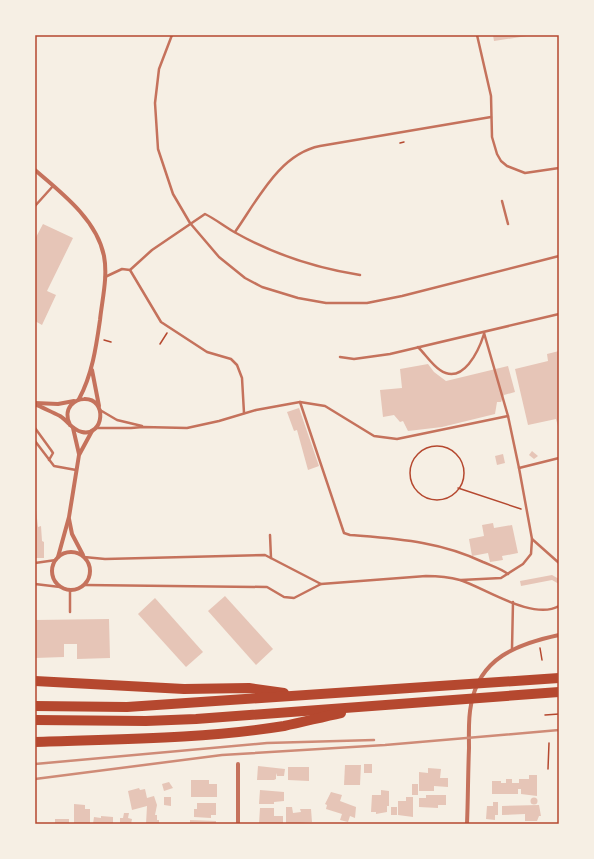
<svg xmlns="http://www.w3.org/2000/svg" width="594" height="859" font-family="'PT Serif',serif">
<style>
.building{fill:#e6c5b7}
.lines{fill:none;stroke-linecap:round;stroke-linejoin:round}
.path{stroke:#b5482f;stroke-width:1.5}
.service{stroke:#c5725c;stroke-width:2.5}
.minor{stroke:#c5725c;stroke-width:4}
.motorway{stroke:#b5482f;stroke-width:10}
.rail{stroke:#cf8b77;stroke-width:2.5}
.neatline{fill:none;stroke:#b5482f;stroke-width:1.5}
</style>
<rect width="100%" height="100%" fill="#f6efe4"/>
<g class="building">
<path d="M493,35h34v1l-33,5z"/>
<path d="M43,224l30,14 -26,53 9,4 -14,30 -7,-4v-82z"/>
<path d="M559,351v79l-3,-11 -28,6 -13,-56 33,-8 -1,-7z"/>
<path d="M428,364l6,8 12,9 62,-15 7,26 -11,3 -3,7h-4l-2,12 -53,13 -34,4 -5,-10 -3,1 -6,-7 -11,2 -3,-27 22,-2 -2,-19z"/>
<path d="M299,408l20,58 -11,4 -11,-40 -3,1 -7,-19z"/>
<path d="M532,451l6,5 -4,3 -5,-4z"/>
<path d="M503,454l2,9 -8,2 -2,-9z"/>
<path d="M36,510l2,17 3,-1 1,15 2,1v16h-9z"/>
<path d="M493,523l1,5 18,-3 6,28 -16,3 1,4 -13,2 -2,-9 -16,3 -3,-17 15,-3 -2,-11z"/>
<path d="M552,575l7,4v5l-7,-4 -31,6 -1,-5z"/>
<path d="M225,596l48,53 -17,16 -48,-54z"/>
<path d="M155,598l48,54 -17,15 -48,-53z"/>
<path d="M109,619l1,39 -33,1v-15h-13v13l-29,1v-38z"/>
<rect x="364" y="764" width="8" height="9"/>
<path d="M345,765h16l-1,20h-16z"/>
<path d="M258,766l27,3 -1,7h-7l-1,-3v6l-2,1h-17z"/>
<path d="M288,767h21v14l-21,-1z"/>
<path d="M428,768l13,1 -1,9h8v9l-14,-1v5h-15v-19l9,1z"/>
<path d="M529,775h8v21l-16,-2v-5h-3v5h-26v-13h9v2h5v-4h6v4h7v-4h10z"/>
<path d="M191,780h18v4h8v13h-26z"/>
<path d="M169,782l4,6 -9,3 -2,-7z"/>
<rect x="412" y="784" width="6" height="11"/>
<path d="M139,788l1,2 5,-1 2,9 7,-2 3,9 -2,10h2v5h2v4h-13l1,-18 -15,4 -4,-19z"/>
<path d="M260,790l24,2v9l-10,1v2h-15z"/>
<path d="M381,790l8,1v15h-2v6l-11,2v-2h-5l1,-17h9z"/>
<path d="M331,792l11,3 -2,6 16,6 -1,11 -5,-2 -2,6 -8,-2 2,-6 -16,-5 1,-4 -2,-1z"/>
<path d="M426,795h20v10h-8v3l-19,-1v-9h7z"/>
<path d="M164,797h7v9l-7,-1z"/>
<path d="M406,797h7v20l-15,-2v-14h8z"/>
<circle cx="534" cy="801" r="3.5"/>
<path d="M493,802h5v13h-3v5l-9,-1 1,-13h6z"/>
<path d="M197,803h19v12h-5v3l-17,-1v-8h3z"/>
<path d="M74,804l11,1v4h5v15h-16z"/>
<path d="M539,805l2,11h-2l-2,5h-12v-7l-23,1v-9z"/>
<path d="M286,807h6l1,6 8,-1 -1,-3h11l1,13 -26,2z"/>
<rect x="391" y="807" width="6" height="8"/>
<path d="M260,808h14v8h9v7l-24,1z"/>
<path d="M124,813h5l-1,5 4,1 -1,5h-11v-6h3z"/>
<path d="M101,816l12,1v7h-20l1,-7 7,1z"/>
<rect x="55" y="819" width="14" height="5"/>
<path d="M190,820l26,1v3h-26z"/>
</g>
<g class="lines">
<g class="path">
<path d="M400,143l4,-1"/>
<path d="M104,340l7,2"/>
<path d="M160,344l7,-11"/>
<circle cx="437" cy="473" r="27"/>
<path d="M458,488l63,21"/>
<path d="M540,648l2,12"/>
<path d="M545,715l14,-1"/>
<path d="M548,769l1,-26"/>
</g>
<g class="service">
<path d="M172,35l-13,34 -4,34 3,46 15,45 17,29 29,34 26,21 17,9 36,11 28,5h41l35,-7 157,-40"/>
<path d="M477,35l14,61 1,41 5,17 4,7 6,5 18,7 34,-5"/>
<path d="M502,201l6,23"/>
<path d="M35,206l18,-20"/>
<path d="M235,232c22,-31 44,-78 85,-86l171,-29"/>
<path d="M130,270l31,52 46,30 24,7 6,6 5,13 2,35"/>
<path d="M105,277l17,-8 8,1 22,-20 53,-36c12,6 20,13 31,19 39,22 80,35 124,42"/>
<path d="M418,347c7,7 14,18 22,23 23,16 39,-20 44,-36"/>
<path d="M340,357l14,2 36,-5 169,-40"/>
<path d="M300,402l44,131 6,2c48,4 89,6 133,27 9,4 17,6 25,12"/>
<path d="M100,410l17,10 25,6"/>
<path d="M35,428l16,22 2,3 -4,7"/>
<path d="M95,428h36l12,-1 44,1 32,-7 37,-11 44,-8 25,4 49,30 23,3 111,-23"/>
<path d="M35,441l19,25 22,4"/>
<path d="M519,468l40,-10"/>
<path d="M270,535l1,23"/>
<path d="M532,539l27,24"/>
<path d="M84,557l21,2 160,-4 56,29"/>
<path d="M35,563l21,-3"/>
<path d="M461,580l40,-2 22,-14 8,-10 1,-15 -13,-71 -11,-52 -24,-83"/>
<path d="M35,584l25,3"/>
<path d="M85,585l182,2 17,10 10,1 27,-14 105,-8c11,0 23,1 34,4 25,8 73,41 99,26"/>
<path d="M70,591v21"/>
<path d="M512,649l1,-47"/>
</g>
<g class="minor">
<path d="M35,170c27,23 62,50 69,86 4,21 -2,44 -4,64 -4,28 -8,55 -21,79"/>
<path d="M92,370l7,36"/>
<path d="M35,403l23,1 16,-3"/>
<path d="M35,404c8,4 17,8 25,12 8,5 12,14 22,16 22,5 26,-34 2,-33 -5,0 -9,2 -13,6 -5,6 -4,14 -1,20"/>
<path d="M73,428l6,26"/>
<path d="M69,519l3,15 11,21"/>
<circle cx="71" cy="571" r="19"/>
<path d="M58,557l11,-40 10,-62 13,-24"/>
<path d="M238,824v-60"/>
<path d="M467,824c1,-25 1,-51 2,-76 0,-14 -1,-29 2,-43 8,-47 46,-61 88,-70"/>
</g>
<g class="motorway">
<path d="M35,681l149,8 65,-1 35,5"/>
<path d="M35,706l92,1 432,-29"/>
<path d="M35,720l111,1 50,-2 363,-27"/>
<path d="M35,742c83,-3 167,-3 249,-16 19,-4 38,-9 57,-13"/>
</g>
<g class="rail">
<path d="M35,764l232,-21 107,-3"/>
<path d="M35,779l187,-24 163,-10 174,-15"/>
</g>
</g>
<rect width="594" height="859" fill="none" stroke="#f6efe4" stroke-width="72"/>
<rect x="36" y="36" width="522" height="787" class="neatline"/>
</svg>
